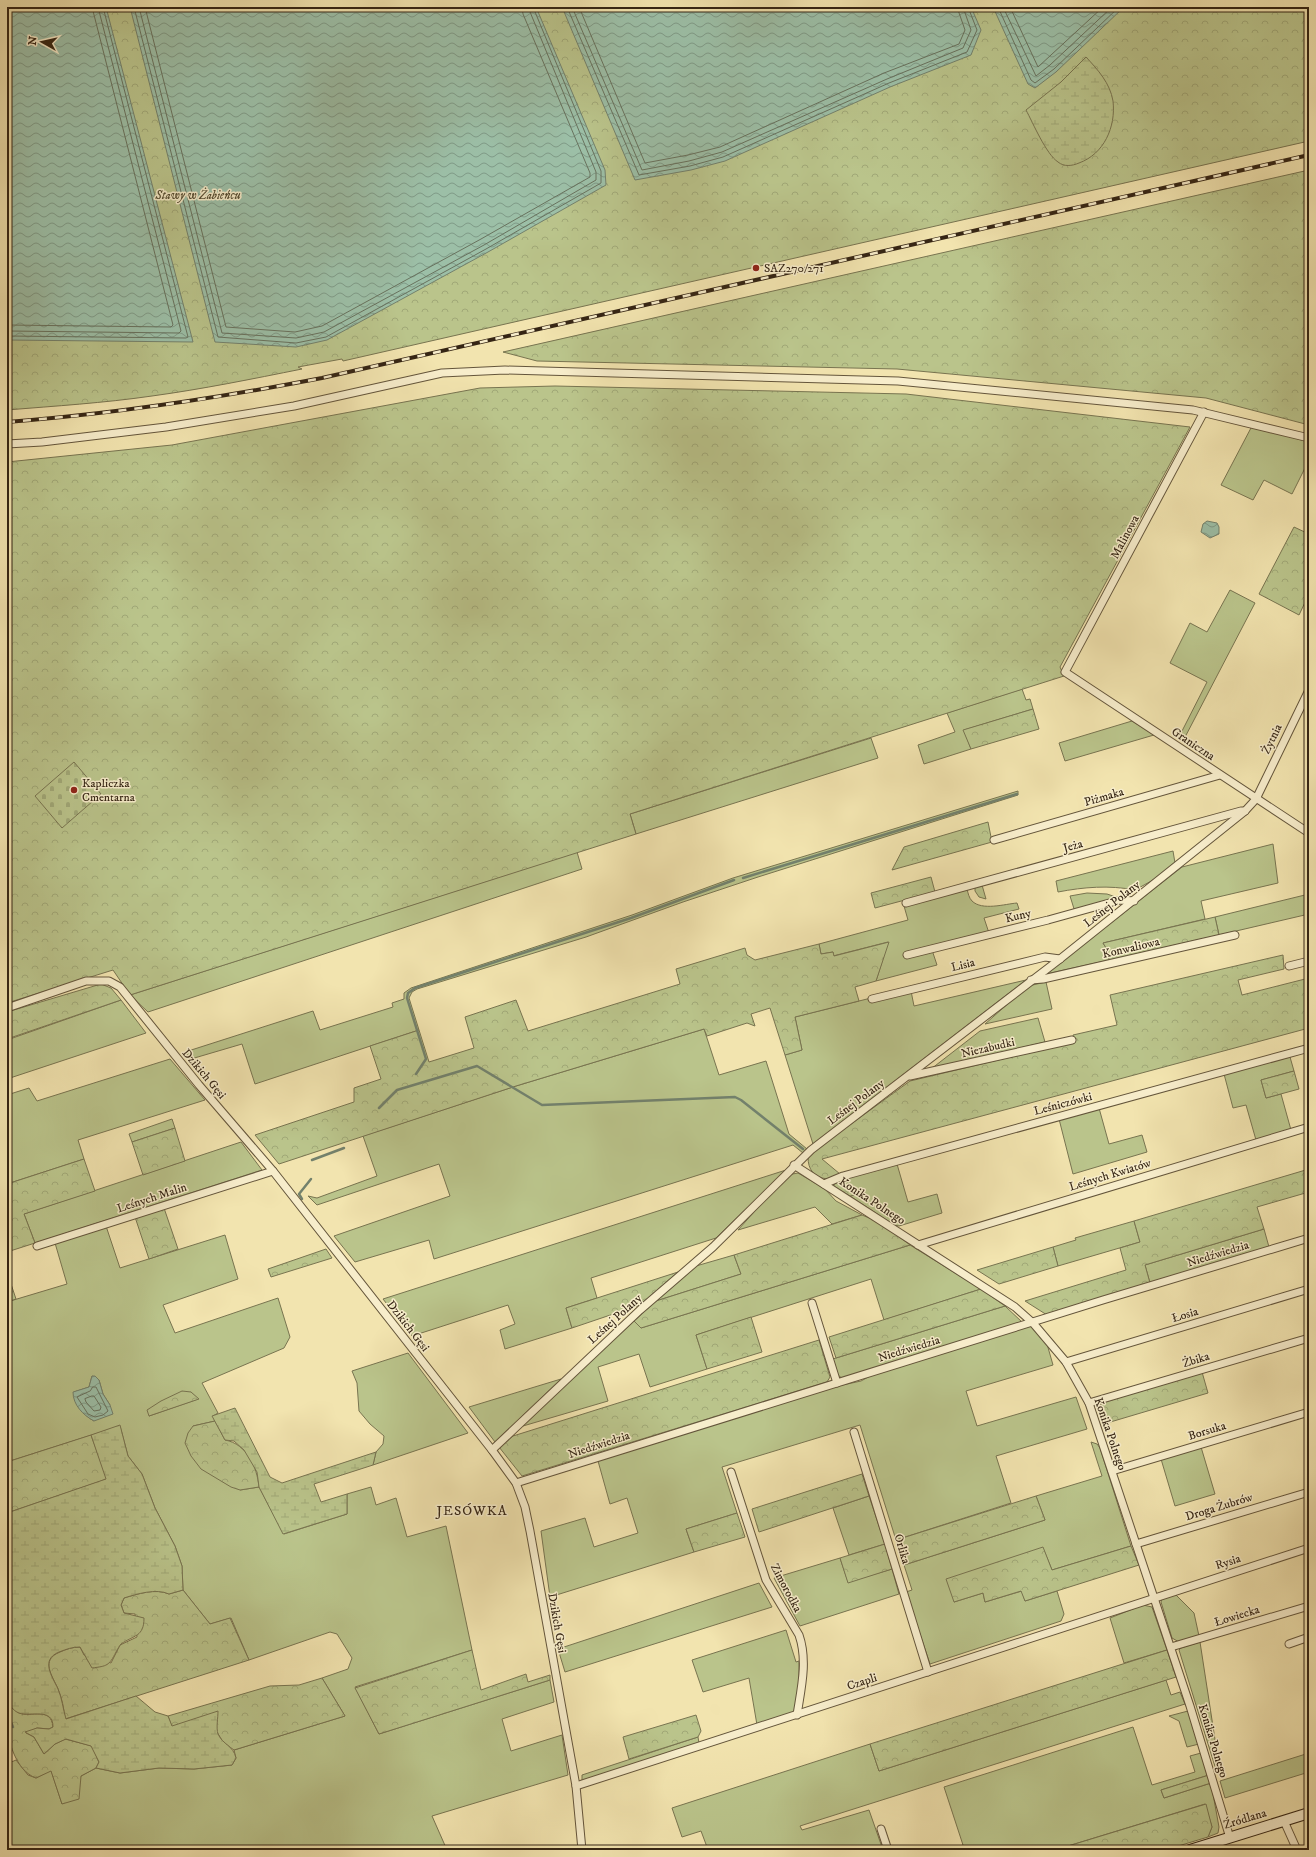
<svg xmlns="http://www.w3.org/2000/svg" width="1316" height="1857" font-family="'IM FELL DW Pica',serif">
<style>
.green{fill:#bac48b;stroke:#787450;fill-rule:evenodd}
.forest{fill:url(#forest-crowns);stroke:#787450}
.wetland{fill:url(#wetland-marsh);stroke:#787450}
.cemetery{fill:url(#cemetery-stones);stroke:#787450}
.water{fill:url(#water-waves);stroke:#73816c}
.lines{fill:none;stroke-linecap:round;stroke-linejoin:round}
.shore{stroke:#68725e;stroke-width:1}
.stream{stroke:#73816c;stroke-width:2.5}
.minor-casing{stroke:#64553b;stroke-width:9}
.secondary-casing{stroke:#352514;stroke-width:12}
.minor{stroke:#f7edcb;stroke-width:7}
.secondary{stroke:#f7edcb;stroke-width:10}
.rail-casing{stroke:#352514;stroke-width:4}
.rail{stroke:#f7edcb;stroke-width:2.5;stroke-dasharray:8;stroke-linecap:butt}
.poi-dot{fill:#8f2418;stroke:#f7edcb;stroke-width:1.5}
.labels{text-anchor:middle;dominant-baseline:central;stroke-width:3;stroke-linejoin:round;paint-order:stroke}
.park-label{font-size:12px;font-style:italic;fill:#564d32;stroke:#f7edcb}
.poi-label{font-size:12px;fill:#352514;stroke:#f7edcb;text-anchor:start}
.street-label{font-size:12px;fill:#352514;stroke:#f7edcb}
.quarter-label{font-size:14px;letter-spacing:1px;fill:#352514;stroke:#f7edcb}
</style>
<defs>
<pattern id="forest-crowns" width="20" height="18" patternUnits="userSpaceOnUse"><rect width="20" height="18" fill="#bac48b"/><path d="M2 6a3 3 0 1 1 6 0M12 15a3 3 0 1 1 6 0" fill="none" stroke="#a0a877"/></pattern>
<pattern id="wetland-marsh" width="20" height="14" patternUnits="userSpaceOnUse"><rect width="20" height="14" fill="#bac48b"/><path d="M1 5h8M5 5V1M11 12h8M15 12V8" fill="none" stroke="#a0a877"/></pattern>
<pattern id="cemetery-stones" width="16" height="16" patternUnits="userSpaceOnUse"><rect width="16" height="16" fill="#bac48b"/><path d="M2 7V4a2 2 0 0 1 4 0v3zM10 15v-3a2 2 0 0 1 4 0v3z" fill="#a0a877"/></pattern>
<pattern id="water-waves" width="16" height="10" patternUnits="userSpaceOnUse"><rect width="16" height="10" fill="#9cbfa7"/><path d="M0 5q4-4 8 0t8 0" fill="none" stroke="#809b87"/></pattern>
</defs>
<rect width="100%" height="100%" fill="#f2e4af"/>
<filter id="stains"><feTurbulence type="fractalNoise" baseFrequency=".005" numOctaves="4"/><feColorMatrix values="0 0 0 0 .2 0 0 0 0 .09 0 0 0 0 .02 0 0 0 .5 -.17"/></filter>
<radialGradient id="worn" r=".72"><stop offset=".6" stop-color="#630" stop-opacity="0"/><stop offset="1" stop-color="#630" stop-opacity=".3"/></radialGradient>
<g class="green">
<path d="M1252,426l57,16v18l-17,34 -28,-14 -11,20 -32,-15z"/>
<path d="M1230,590l25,13 -72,138 -9,-6 7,-2 26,-51 -37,-19 20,-40 17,9z"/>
<path d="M1022,689l4,11 4,-1 3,10 -69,21 7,19 -47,15 -6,-19 37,-13 -8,-19z"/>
<path d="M1132,721l22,14 -89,26 -6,-18z"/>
<path d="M871,738l7,20 -242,76 -6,-20z"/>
<path d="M1018,791v4l-260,82 -75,25 -97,35 -169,52 -5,3 -3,6 10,32 -164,54 -13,-40 -51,15 -6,-7 128,-41 7,19 73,-23 -1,-4 12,-4v-6l7,-5 221,-73 101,-37z"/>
<path d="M1273,844l5,39 -77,18 4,18 -102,24 5,8 1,9 -63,14 136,-107z"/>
<path d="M1173,851l2,12 -22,17 -18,10c-26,-5 -51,-3 -77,2l-2,-11z"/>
<path d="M577,852l5,17 -434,143 -18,-17z"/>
<path d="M982,885l4,14 -7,-2 -4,-6v-4z"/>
<path d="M967,889c1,4 2,9 5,12 10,10 33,3 45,2l2,6 -35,9 5,15 -57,17 5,15 -61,16 12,-39 -55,14v-4l-12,2 -2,-10 89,-24 -4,-14z"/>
<path d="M1087,893l20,1 12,4 -44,14 -5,-16z"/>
<path d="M1309,894v20l-90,21 -4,-18z"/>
<path d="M1026,980l-213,164 -28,-89 17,-5 -7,-33 76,-19 40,-7 3,15z"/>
<path d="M1046,982l6,27 -67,15 43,-38z"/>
<path d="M121,1000l25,33 -139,46v-39z"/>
<path d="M1038,1018l7,24 -114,27 49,-38z"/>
<path d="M704,1029l15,46 47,-14 23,73 18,15 -4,4 -10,-8 -359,114 -5,-19 -74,22 -21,-26 116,-40 -11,-32 -122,41 -9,-9 9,2 60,-22 -14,-40 153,-50z"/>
<path d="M1290,1057l4,14 -33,9 5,18 15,-4 10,36 -35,10 -10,-35 -13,3 -9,-34z"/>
<path d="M170,1059l35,41 -127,40 6,19 -77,25v-89l22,-7 8,13z"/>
<path d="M1099,1108l10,36 33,-9 5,17 -74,22 -14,-55z"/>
<path d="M172,1119l3,9 -43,14 -3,-8z"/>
<path d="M241,1142l21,28 -227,73 -11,-29z"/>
<path d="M897,1164l11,38 29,-8 5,19 -43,13 -5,-1 -44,-29 11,-2 -18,-15z"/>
<path d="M786,1170l-70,68 -125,40 6,20 -31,10 6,20 -67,21 -5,-19 15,-6 -7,-19 -96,31 -29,-37z"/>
<path d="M798,1173l27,16 11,12 26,14 -30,9 -17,-17 -77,23 49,-55z"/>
<path d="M1134,1221l6,21 -82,24 -5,-19 23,-7 -1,-2z"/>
<path d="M106,1226l14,42 105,-33 13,44 -75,26 12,28 103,-35 12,39 -6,11 -82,35 16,30 -5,3 2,5 -22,5 47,64 19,-3 25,47 63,-20v-20l24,-7 5,18 20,-7 11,39 39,-11 26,124 -117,37 24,47 171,-54 4,22 -52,17 9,32 51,-16 6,40 -136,41 15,34h-440v-86l9,-4 12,15 8,3 15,-8 11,34 19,-28 15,-8 24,5 39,-5 35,1 38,-4 4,-7 -2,-8 111,-34 -23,-38 26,-9 4,-11 -15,-24 -7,-2 -81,28 -18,-42 -21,6 -27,-34 -1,-24 -7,-20 -20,-38 -13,-34 -14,-18 -8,-30 -113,36v-160l60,-18 -12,-41zM92,1376l7,4 4,14 7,11 -16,16c-13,-7 -16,-16 -20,-29l15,-5zM191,1392l7,7 -49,17z"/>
<path d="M1264,1229l5,18 -119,36 -5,-18z"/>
<path d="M910,1245l71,44 -97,31 -13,-41 -175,56 11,34 -57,18 -11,-33 -41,13 10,34 -85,25 54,-53 57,-52 7,7z"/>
<path d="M734,1255l7,19 -85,27 40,-35z"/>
<path d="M1005,1306l17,16 -179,57 -5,-4 -5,-16 3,-1z"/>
<path d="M1031,1325l16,19 6,21 -87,26 11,35 99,-29 11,32 -91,27 15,47 -115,37 -36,-115 -138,42 15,46 -51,16 8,23 -144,45 -9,-66 44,-13 9,29 44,-14 -11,-35 -17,6 -12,-43 231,-73 32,-7 11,-6z"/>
<path d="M408,1353l60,80 -95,32 3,-13 7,-8 1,-8 -14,-12 -11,-13 -2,-28 -5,-12z"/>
<path d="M561,1379l-66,63 -26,-35z"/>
<path d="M1091,1442l6,2 3,4 31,98 -79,24 -9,-22 -89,54 29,-9 2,9 37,-11 3,10 32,-10 7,23 -3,7 -131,43 -24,-72 6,-2 -8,-25 141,-45 -9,-24 66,-20z"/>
<path d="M1201,1447l14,47 -40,12 -14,-47z"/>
<path d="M869,1496l16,48 -36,11 -16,-47z"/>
<path d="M840,1558l8,24 44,-13 7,25 -99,32 -26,-48z"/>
<path d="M759,1583l13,24 -207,65 -7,-23z"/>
<path d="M1174,1593l20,20 5,23 -20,6 -7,-4 -11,-36 1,-4z"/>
<path d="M1143,1605l9,2 15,43 -43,13 -14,-45z"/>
<path d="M786,1630l10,32 3,-1v21l-4,29 -4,3 -34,11 -8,-47 -46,14 -11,-32z"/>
<path d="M1200,1642l20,130 -3,1 -38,-123 2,-2z"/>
<path d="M1166,1680l5,15 9,-3 5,12 -385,122 2,4 67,-20 14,40h-182l6,-3 -6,-16 -19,6 -10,-29 198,-64 9,27z"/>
<path d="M1188,1711l11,33 -12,3 -8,-26 -10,-5z"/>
<path d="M1133,1727l19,58 43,-13 -5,-16 11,-3 8,22 -48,15 3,8 47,-15 8,44 -1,6 -10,4 4,-10 -7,-23 -150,46h-108l16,-5 -19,-58z"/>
<path d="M698,1737l1,6 -117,38v-6z"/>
<path d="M1309,1753v19l-84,26 -5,-17z"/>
</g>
<g class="forest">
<path d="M7,7h1302v134l-966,220 -1,-2 -44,8 4,2c-50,10 -99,20 -150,27 -48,7 -97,10 -145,14z"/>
<path d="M1309,170v255l-103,-27 -309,-29 -360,-8 -34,-9z"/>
<path d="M555,386l351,8 284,33 -130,240 4,9 -434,138 6,20 -506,161 -17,-25 -106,33v-541l165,-17 308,-57z"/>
<path d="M1294,527l15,7v60l-10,21 -40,-21z"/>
<path d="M1033,709l6,20 -68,20 -8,-19z"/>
<path d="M988,822l4,20 -100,28 12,-23z"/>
<path d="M931,877l4,15 -60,16 -4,-15z"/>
<path d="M1215,917l4,18 -110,25 -1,-9 -5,-8z"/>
<path d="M889,942l-13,39 -21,6 4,14 -64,16 7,33 -17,5 -15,-47 -19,6 4,12 -8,-3 -40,13 -3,-7 -188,57 -237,78 -24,-29 99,-33v-14l27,-9 -11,-33 49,-16 10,32 45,-14 -9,-31 51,-17 12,31 152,-47 -4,-15 69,-21 2,7 8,5 64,-16 2,10 12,-2 1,4z"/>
<path d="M1283,955l1,14 -46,11 4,15 67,-17v50l-487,131 18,15 -13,5c-13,-2 -19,-9 -19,-22l6,-6 96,-70 164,-39 -1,-7 44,-10 -7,-30z"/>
<path d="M101,984l10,4 10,12 -114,39v-27z"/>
<path d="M1294,1071l5,18 -33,9 -5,-18z"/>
<path d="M175,1128l10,33 -42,14 -11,-33z"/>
<path d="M84,1159l11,32 -71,23 11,29 -28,9v-68z"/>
<path d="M1309,1169v23l-52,15 7,22 -119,36 5,18 -103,32 -22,-14 101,-31 -6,-22 20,-6 -6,-21z"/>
<path d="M843,1179l18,15 -11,2 -16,-10v-2z"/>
<path d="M164,1208l14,41 -29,10 -14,-42z"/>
<path d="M862,1215l19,8 29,22 -269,83 -7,-7 22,-20 85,-27 -7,-19z"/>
<path d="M1053,1247l5,19 -59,18 -22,-14z"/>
<path d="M326,1249l6,9 -61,19 -3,-8z"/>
<path d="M7,1272l9,27 -9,3z"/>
<path d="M678,1272l-38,33 -68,23 -6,-20z"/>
<path d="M981,1289l24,17 -169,52 -7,-21z"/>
<path d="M751,1317l11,35 -55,17 -11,-34z"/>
<path d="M819,1340l11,37 -3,5 -305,94 -23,-29 14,-11z"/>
<path d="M1202,1372l6,21 -101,30 -7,-21z"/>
<path d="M182,1391l9,1 8,7 -50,17 -2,-6 14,-9z"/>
<path d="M215,1421l10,19c22,4 32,27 34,47l-19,3 -9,-3 -30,-18 -10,-13 -6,-13 3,-10 5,-7z"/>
<path d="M91,1435l16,44 -100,34v-51z"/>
<path d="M862,1474l7,22 -110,36 -7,-23z"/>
<path d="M1036,1496l9,24 -141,45 -8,-25z"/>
<path d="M737,1513l8,24 -51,15 -8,-23z"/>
<path d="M885,1544l7,25 -44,14 -8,-25z"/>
<path d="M1131,1546l8,19 -114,36 -4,-10 -36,11 -2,-9 -29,9 -8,-23 97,-32 9,23z"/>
<path d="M183,1590l27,34 20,-6 19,42 -184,59c-1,-10 -3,-21 -7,-30 -6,-14 -18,-29 2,-37 7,-3 12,-5 20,-5l4,8 27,8 9,-18 17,-8 -2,-23 -11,-1 -3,-8 3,-7c13,-4 32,-10 45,-4z"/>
<path d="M472,1650l9,40 45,-16 2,8 22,-7v5l-171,54 -24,-46z"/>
<path d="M1167,1650l9,27 -297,94 -9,-27z"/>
<path d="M322,1678l23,38 -111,34 -11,-8 -6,-10 -45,-5 -4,-11 102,-30 29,-1z"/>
<path d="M7,1699c3,5 6,11 12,14 12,5 32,-7 34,14l-4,2 -12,-1 -11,5 8,4 10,17 11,-10 10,-5 27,7 7,16 -3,6 -15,8 -2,23 -17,5 -11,-33 -15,7c-20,-7 -29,-38 -29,-57l3,-2 -3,-6z"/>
<path d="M696,1715l5,16 -3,6 -69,22 -6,-22z"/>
<path d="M1209,1775l2,8 -47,15 -3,-8z"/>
<path d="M1206,1804l6,23 -4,10 -43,13h-110z"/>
</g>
<g class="wetland">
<path d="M1086,57c12,13 24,26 27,44 3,26 -9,53 -34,62 -7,3 -15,4 -21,-1 -12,-8 -25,-39 -32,-52l35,-28z"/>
<path d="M235,1408l35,69 12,6 94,-31 -3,13 -59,19 7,18 26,-8v20l-64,20 -24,-47 -2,-15 -13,-22 -10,-9 -9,-1 -13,-24z"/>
<path d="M120,1425l8,31 14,18 13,34 20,38 7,20 1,24 -14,4c-13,-6 -32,0 -45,4l-3,7 3,8 20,5c0,19 -10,17 -23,26 -2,2 -3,5 -5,8 -7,14 -9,14 -24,16l-12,-21c-8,0 -13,2 -21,5 -19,8 -7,24 -1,37 4,9 5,20 8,30l70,-23 19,16 13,4 4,10 46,-15c0,7 -2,17 0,23 5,11 15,11 18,24l-4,7 -38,4 -35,-1 -39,5 -24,-5 3,-6 -8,-16 -25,-7 -11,5 -11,10 -10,-17 -9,-5 12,-4 12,1 4,-2c0,-20 -22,-10 -34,-14 -6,-2 -10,-9 -12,-14v-186l99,-34 -15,-44z"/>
</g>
<path class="cemetery" d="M74,762l27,32 -39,34 -27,-32z"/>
<g class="water">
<path d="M7,7h99l87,335 -186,-2z"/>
<path d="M130,7h406l69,163 1,15 -118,67 -161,88 -31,7 -81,-5z"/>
<path d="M562,7h409l10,23 -10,25 -81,32 -165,74 -34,9 -56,10z"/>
<path d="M993,7h131l-68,65 -21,16 -7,-4z"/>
<path d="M1207,521l10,2 2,4v7l-9,4 -9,-6 2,-8z"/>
<path d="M92,1376h3l4,4 4,14 7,11 3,9 -19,7c-11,-6 -21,-16 -21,-29l16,-5z"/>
</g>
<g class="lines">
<g class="shore">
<path d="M134,7l84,330 78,6 30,-6 160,-88 115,-66v-12l-68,-164"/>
<path d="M139,7l83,326 74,5 28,-6 160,-87 112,-65v-8l-68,-165"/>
<path d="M145,7l81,320 69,5 27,-6 159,-87 109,-62v-4l-67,-159 -1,-7"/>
<path d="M567,7l72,168 51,-9 33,-9 166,-74 78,-31 10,-22 -9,-23"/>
<path d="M572,7l70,163 47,-9 33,-9 165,-73 76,-31 8,-18 -8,-23"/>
<path d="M579,7l66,156 43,-8 32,-8 164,-74 75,-29 6,-14 -8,-23"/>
<path d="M998,7l33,73 4,3 19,-14 65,-62"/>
<path d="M1003,7l33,69 14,-11 62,-58"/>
<path d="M1010,7l28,60 65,-60"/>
<path d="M7,325l164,2 2,-2 -81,-318"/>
<path d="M7,331l172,2 2,-2 -83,-324"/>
<path d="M7,336l179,2 2,-1 -85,-330"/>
<path d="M93,1387h3l12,24 -5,4 -8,2 -7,-3 -11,-17 13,-6z"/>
<path d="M92,1396h2l7,11 -1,3 -6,1 -8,-9 -1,-3z"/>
</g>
<g class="stream">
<path d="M743,878l274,-84"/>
<path d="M416,1074l10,-15 -19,-61 1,-5 7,-5 216,-70 103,-38"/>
<path d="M379,1108l18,-18 80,-24 65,39 193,-8 6,3 62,49"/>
<path d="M312,1160l32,-12"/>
<path d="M302,1199l-3,-5 12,-15"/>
<path d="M7,1713l6,14"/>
</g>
<g class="minor-casing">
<g id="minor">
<path d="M1204,412l-139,260 244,161"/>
<path d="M7,444l35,-2 124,-15 128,-21 148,-33 63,-3 393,11 295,29 116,28"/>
<path d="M994,840l226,-65"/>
<path d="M906,903l335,-92h4"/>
<path d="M907,955l141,-35 72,-20 14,1"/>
<path d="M1289,966l20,-5"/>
<path d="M1031,980l12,-1 192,-44"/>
<path d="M872,999l173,-42 15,2"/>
<path d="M7,1008l79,-27h23l11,6 79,98 74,86 219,279 24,33 9,24 5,24 46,255 6,64"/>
<path d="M910,1076l162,-36"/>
<path d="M794,1165l221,142 18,16 33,39 23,41 101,303 40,132"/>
<path d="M824,1184l19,-8 466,-128"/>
<path d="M918,1245l391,-118"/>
<path d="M37,1246l236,-75"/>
<path d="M812,1303l25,80"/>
<path d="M1066,1362l243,-73"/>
<path d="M1089,1403l220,-65"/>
<path d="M854,1432l74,240"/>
<path d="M492,1450l148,-140 73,-63 98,-97 249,-191 185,-148 11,-12 53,-109"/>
<path d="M1112,1471l197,-59"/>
<path d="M731,1472l35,108 33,55c9,26 2,54 -2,80"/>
<path d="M516,1483l587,-183 206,-62"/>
<path d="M1136,1544l173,-52"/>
<path d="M1289,1644l20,-7"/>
<path d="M1171,1647l138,-41"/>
<path d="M576,1786l733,-238"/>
<path d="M1284,1821l13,29"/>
<path d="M881,1829l7,21"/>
</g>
</g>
<g class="secondary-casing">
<path id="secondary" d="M1190,1850l119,-37"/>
</g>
<use href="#minor" class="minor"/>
<use href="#secondary" class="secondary"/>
<g class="rail-casing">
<path id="rail" d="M7,422c106,-8 211,-24 315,-44l987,-223"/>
</g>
<use href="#rail" class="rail"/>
</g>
<g class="poi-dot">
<circle cx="756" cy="268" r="4"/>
<circle cx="74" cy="790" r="4"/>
</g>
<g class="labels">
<g class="park-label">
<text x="198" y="195">Stawy w Żabieńcu</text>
</g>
<g class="poi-label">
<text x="764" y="268">SAZ270/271</text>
<text x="82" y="783">Kapliczka<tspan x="82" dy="14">Cmentarna</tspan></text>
</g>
<g class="street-label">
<text transform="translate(1125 537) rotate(-62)">Malinowa</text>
<text transform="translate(1272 739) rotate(-64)">Żytnia</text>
<text transform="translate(1193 744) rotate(34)">Graniczna</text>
<text transform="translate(1104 797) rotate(-16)">Piżmaka</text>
<text transform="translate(1073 846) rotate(-15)">Jeża</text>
<text transform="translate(1112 904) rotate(-38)">Leśnej Polany</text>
<text transform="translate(1018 916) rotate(-14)">Kuny</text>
<text transform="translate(1131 948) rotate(-13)">Konwaliowa</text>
<text transform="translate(963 965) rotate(-14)">Lisia</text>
<text transform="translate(988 1048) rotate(-13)">Niezabudki</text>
<text transform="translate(204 1074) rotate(50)">Dzikich Gęsi</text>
<text transform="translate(856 1102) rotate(-37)">Leśnej Polany</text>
<text transform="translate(1063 1104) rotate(-15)">Leśniczówki</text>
<text transform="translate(1110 1175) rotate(-17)">Leśnych Kwiatów</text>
<text transform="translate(152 1198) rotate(-18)">Leśnych Malin</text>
<text transform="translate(872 1201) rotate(33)">Konika Polnego</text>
<text transform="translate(1218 1254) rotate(-17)">Niedźwiedzia</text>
<text transform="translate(1185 1315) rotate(-17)">Łosia</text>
<text transform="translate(615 1319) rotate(-42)">Leśnej Polany</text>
<text transform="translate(408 1326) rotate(52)">Dzikich Gęsi</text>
<text transform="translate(909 1349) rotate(-17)">Niedźwiedzia</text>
<text transform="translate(1196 1360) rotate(-17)">Żbika</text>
<text transform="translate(1207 1431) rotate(-17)">Borsuka</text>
<text transform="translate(1110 1434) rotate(71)">Konika Polnego</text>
<text transform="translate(599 1445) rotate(-18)">Niedźwiedzia</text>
<text transform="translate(1219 1507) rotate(-17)">Droga Żubrów</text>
<text transform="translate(902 1549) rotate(74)">Orlika</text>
<text transform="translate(1228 1562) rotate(-18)">Rysia</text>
<text transform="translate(786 1588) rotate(62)">Zimorodka</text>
<text transform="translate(1237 1616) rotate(-17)">Łowiecka</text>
<text transform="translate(557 1623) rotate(80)">Dzikich Gęsi</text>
<text transform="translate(862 1682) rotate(-18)">Czapli</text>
<text transform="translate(1213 1741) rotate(73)">Konika Polnego</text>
<text transform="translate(1245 1819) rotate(-17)">Źródlana</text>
</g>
<g class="quarter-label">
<text x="472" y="1511">JESÓWKA</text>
</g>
</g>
<rect width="1316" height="1857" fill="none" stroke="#f2e4af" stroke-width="24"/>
<rect x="8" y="8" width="1300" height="1841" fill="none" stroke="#352514" stroke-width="2"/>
<rect x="12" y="12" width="1292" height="1833" fill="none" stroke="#352514"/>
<g transform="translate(42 42) rotate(278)" stroke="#f7edcb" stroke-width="3" paint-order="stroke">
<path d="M0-3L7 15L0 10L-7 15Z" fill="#352514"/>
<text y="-6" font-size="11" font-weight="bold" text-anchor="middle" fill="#352514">N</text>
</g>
<rect width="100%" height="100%" filter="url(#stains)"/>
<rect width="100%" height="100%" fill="url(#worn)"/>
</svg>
